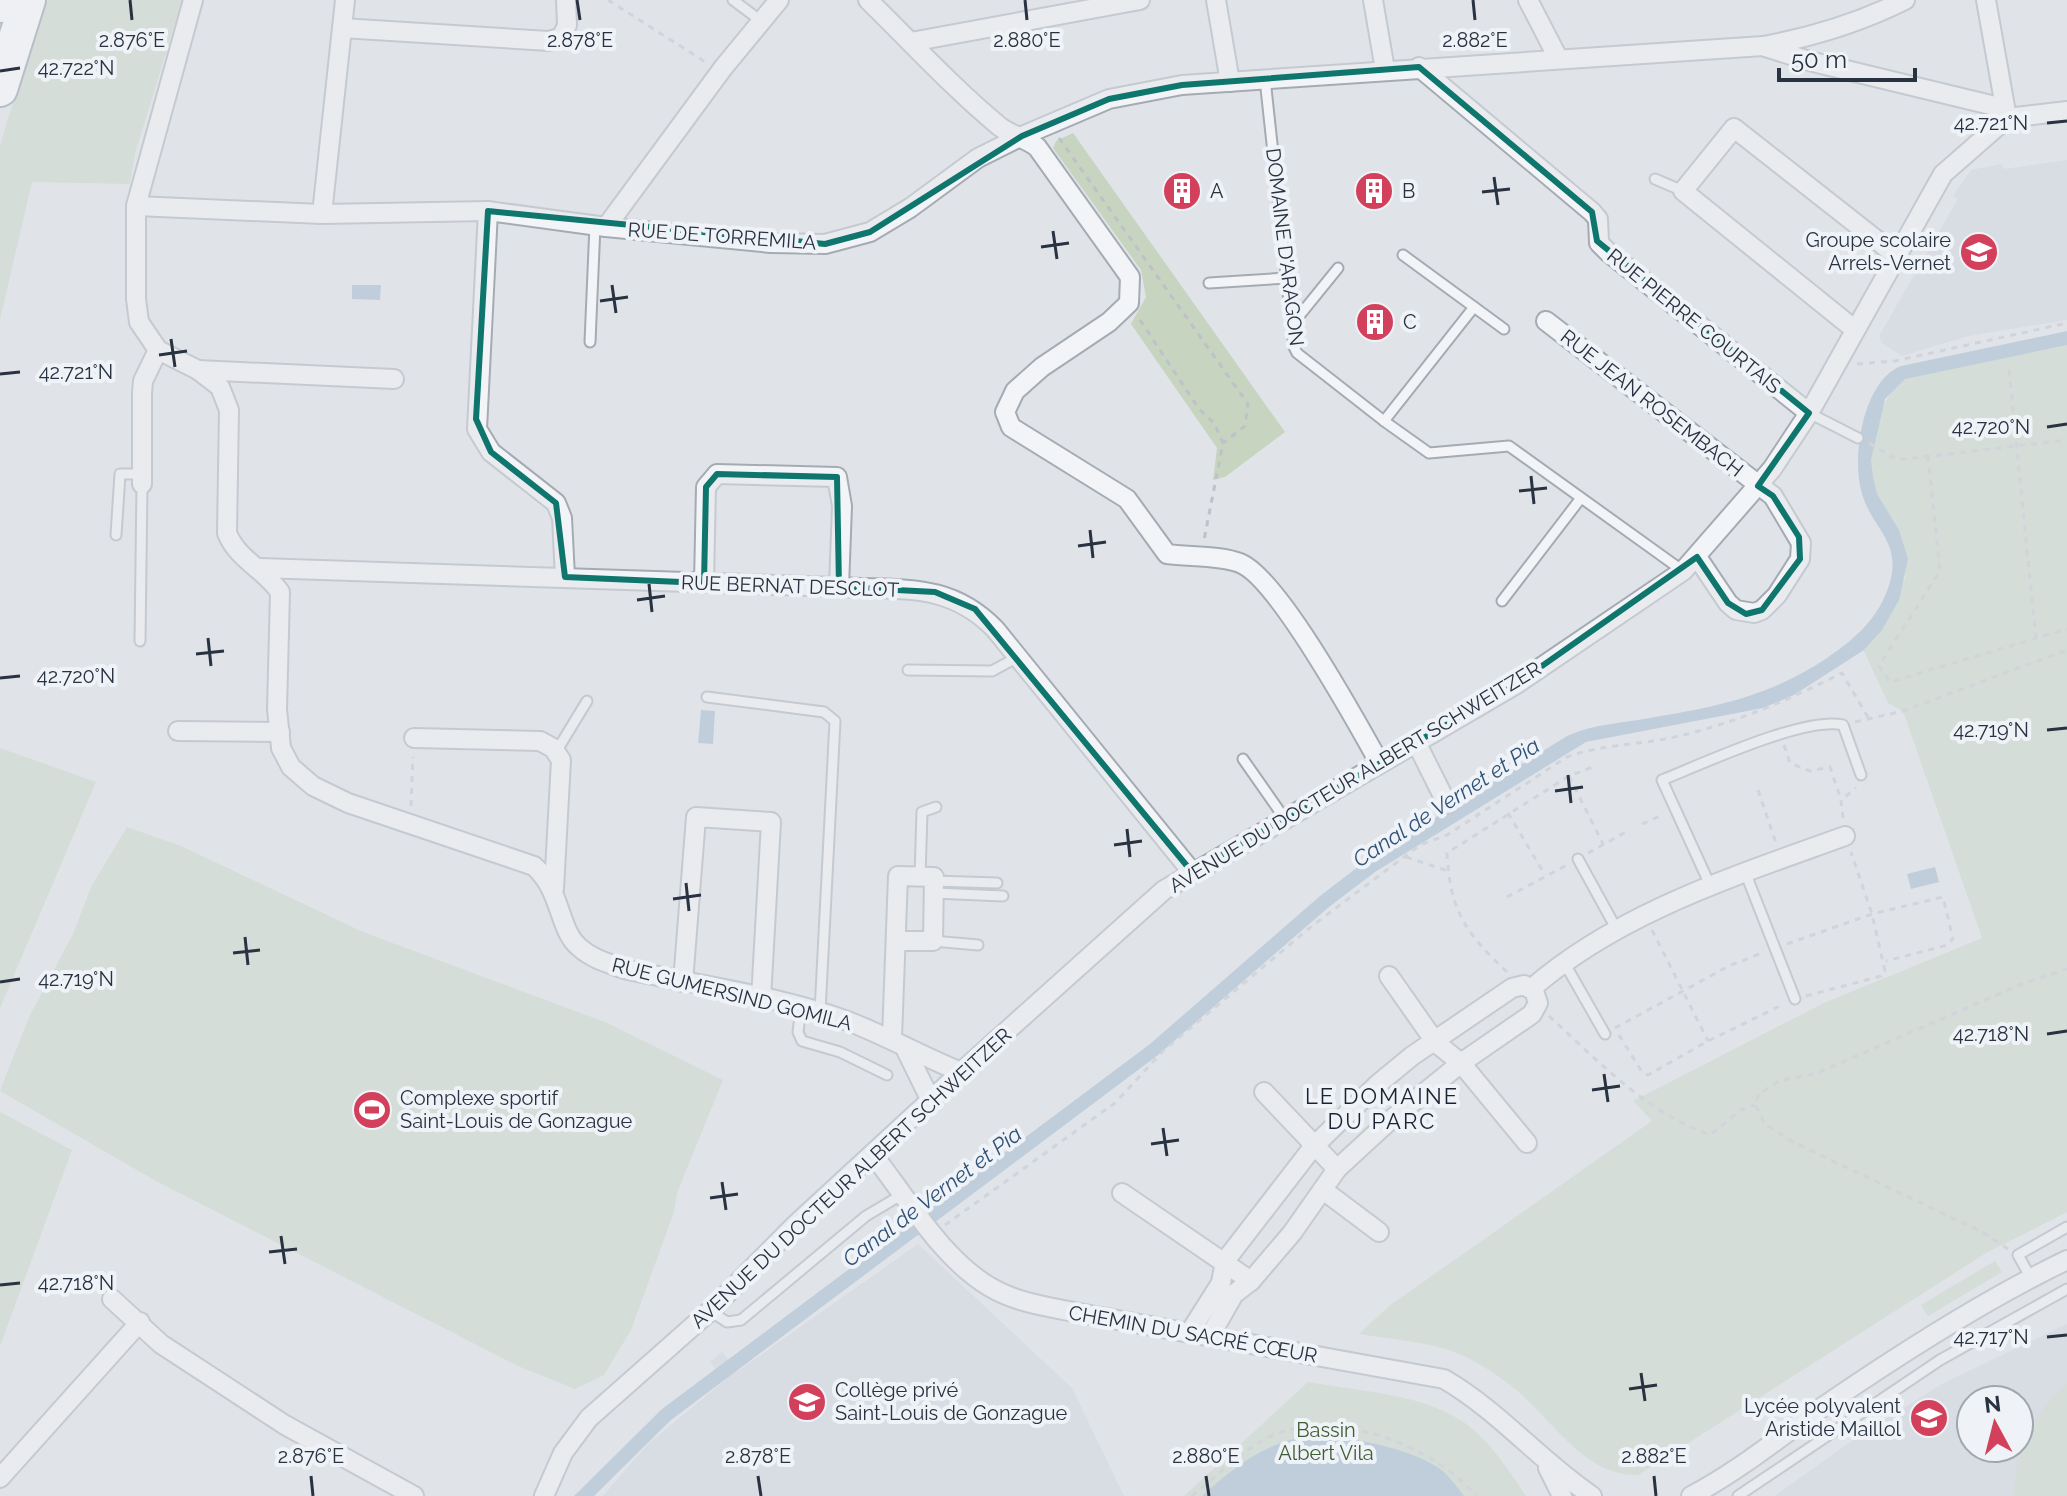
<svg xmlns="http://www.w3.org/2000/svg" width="2067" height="1496" font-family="Raleway,sans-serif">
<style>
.built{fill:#ced3db;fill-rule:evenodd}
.green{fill:#c6d4c0}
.water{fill:#99b3cb}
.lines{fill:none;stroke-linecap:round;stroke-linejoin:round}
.lane-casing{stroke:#a5abb3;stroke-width:13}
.street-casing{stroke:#a5abb3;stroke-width:22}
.highway-casing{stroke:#8692a1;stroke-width:38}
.path{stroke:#bec2c8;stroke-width:3;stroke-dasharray:6 6;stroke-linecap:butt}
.lane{stroke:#f3f4f7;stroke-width:9}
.street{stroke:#f3f4f7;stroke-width:18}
.highway{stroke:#fff;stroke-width:34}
.marked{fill:none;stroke:#0f766e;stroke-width:6;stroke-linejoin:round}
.ticks{fill:none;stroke:#283241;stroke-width:3}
.labels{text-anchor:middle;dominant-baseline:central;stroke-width:8;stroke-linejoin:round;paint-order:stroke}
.poi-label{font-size:20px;fill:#283241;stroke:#eff3f7;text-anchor:start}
.street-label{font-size:20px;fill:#283241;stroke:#eff3f7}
.park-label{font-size:20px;fill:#3e5e34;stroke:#eff3f7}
.water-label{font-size:22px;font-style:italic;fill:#305277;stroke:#eff3f7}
.neighbourhood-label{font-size:22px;letter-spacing:2px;fill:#1a2332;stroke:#eff3f7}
.ticks-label{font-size:20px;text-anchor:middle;fill:#283241;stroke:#eff3f7;stroke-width:8;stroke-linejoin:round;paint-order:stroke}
</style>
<rect width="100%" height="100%" fill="#e0e4e9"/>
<g class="built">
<path d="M2067,160v160l-99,16 -66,20 -20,-13 -3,-7 79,-137 -5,-3 18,-26 31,-6 2,5z"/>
<path d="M918,1244l154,144 52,108h-521l44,-51 78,-65 -15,-18 12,-10 16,19z"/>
<path d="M2067,1324v172h-292l85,-61 84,-52zM1971,1400h48v48h-48z"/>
</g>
<g class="green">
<path d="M45,0h137l-47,154 -5,30 -98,-2 -32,138v-175z"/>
<path d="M1073,133l212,299 -60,45 -12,3 4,-32 -86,-124 15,-27 -5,-27 -88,-122 3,-7z"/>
<path d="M2067,343v869l-81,41 -348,222c-55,0 -84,-54 -123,-86 -13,-11 -31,-23 -47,-31 -31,-16 -74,-18 -109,-24l30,-28 263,-185 -19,-20 191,-98 158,-65 -79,-227 -15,-8 -25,-54 43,-72 -39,-88 3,-61 33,-56z"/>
<path d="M0,748l96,34 -96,226z"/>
<path d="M127,827l54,19 182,86 242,90 118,58 -46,113 -3,19 -43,118 -27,45 -29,14 -57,-23 -362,-185 -156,-90 29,-74 44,-83 18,-47z"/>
<path d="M0,1112l72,38 -72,196z"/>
<path d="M1995,1261l7,11 -74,44 -7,-11z"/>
<path d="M1308,1382c49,9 111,11 154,39 25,17 48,50 64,75h-342z"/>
<path d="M2067,1384v112h-53c0,-41 21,-86 53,-112z"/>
</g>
<g class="water">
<path d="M352,285h29l-1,15 -28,-1z"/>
<path d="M2067,331v14l-162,34 -20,20 -14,61 2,17 4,17 22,36 9,29 -9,41 -17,30 -18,20 -70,45 -31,13 -177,34 -211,130 -46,35 -171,148 -487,365 -77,76h-20l88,-87 488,-365 170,-148 47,-36 200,-124c27,-12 55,-13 83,-18 69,-12 118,-21 177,-60 26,-18 48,-36 60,-67 19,-50 -16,-60 -26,-101 -9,-35 2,-109 40,-124z"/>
<path d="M701,710l14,1 -2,33 -15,-1z"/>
<path d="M1935,867l4,15 -28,7 -4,-15z"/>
<path d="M1318,1435c35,3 98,14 126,37 7,7 14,16 20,24h-262c35,-32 68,-57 116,-61z"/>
</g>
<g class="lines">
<g class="lane-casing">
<g id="lane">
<path d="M733,0l28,21"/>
<path d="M1265,79l29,268 3,6 87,68 90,-114 -71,-52"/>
<path d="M1655,179l28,12"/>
<path d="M1209,283l77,-5"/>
<path d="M1474,307l30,22"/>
<path d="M1291,326l47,-58"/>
<path d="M590,342l5,-117"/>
<path d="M1809,413l49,25"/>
<path d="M1384,421l45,32 80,-7 174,125"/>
<path d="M116,535l4,-61h22"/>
<path d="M1502,601l79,-103"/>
<path d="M140,641l2,-157"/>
<path d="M908,670l84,1 26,-14"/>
<path d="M707,697l117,15 11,9 -15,291"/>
<path d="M556,752l31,-51"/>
<path d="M1243,759l42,60"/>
<path d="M1578,859l39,71"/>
<path d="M1745,872l50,127"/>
<path d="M920,876l2,-64 14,-5"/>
<path d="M934,881l63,2"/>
<path d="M1710,885l-48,-105c40,-16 143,-64 181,-55l18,50"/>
<path d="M934,893l69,3"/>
<path d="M933,941l45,4"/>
<path d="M1565,964l40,70"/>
<path d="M801,1008l-3,24 4,9 38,11 47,23"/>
<path d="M2031,1278l-13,-23 49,-28"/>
<path d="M710,1311l17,11 14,-2 125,-104 37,-22"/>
<path d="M1738,1496l202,-136 127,-71"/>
</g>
</g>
<g class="street-casing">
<g id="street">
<path d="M193,0l-57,206v93l3,23 19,28 40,20 22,17 9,23 -2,123c10,26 37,36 53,59l-3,117 4,39 10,19 22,19 35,17 186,63c28,25 24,63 45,81 13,12 29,16 45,22 72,16 151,26 221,51 40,15 76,36 116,52"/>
<path d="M868,0c43,42 84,87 131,126 11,9 26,12 38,21l93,130 -1,26 -20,19 -67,45 -27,24 -10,21 6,15 116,72 40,55c22,3 53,1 73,9 38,15 117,160 139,199"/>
<path d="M1216,0l14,82"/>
<path d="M1373,0l12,70"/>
<path d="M1528,0l30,58"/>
<path d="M1986,0l21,118"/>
<path d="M342,28l207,13 13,-4 5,-12 -1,-25"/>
<path d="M911,42l229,-42"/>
<path d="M1765,47l48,15 182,44 12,12 60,-7"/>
<path d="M1419,67l173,145 6,7 1,24 9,9 201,161"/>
<path d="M136,206l186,8 166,-3 118,16 165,16 54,1 45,-12 40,-24 68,-50 44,-22 87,-37 73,-14 581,-39c50,-9 96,-23 142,-46"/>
<path d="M488,211l-11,218 14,23 65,51 6,15 3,59"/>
<path d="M322,214l23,-214"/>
<path d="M606,227l117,-159 56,-68"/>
<path d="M1546,321l227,175 28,47 -1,16 -23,36 -15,15 -8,3 -18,-3 -8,-7 -31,-46"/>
<path d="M1854,329l-171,-138 51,-63 163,128"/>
<path d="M198,370l196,9"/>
<path d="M142,484v-91l1,-12 15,-31"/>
<path d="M260,568l579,19c62,4 109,-6 156,42l197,243"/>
<path d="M704,583l2,-96 11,-13 120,3 5,29 -3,81"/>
<path d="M178,731l102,1"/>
<path d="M414,738l126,3 13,7 8,12 -7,129"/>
<path d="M1416,742l31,62"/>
<path d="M1389,976l47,67 25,20 66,80"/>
<path d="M683,982l13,-165 75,5 -10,177"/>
<path d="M1531,989c88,-77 207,-114 314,-153"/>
<path d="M892,1038l6,-162 36,1 -1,64h-37"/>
<path d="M906,1050l25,51"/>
<path d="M1264,1092l73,77"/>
<path d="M874,1156c34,43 67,102 116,131 27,16 59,20 89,26l365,66c55,32 95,81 148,117"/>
<path d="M1323,1190l56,42"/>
<path d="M1122,1193l129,88"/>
<path d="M112,1299l49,45 124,81 129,71"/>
<path d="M1190,1332l31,-49 4,-22 88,-114 65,-63 34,-28 100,-68 12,-3 10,6 4,12 -6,11 -71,49 -74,60 -50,46 -45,64 -41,48 -17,13 -24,42"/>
<path d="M1548,1468l14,28"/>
<path d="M0,1478l140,-156"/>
<path d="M544,1496l19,-43 26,-35 121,-107 86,-87 165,-152 203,-182 351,-205 168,-114 89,-102 37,-56 134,-239 64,-56"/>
<path d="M1691,1496c48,-25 91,-61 136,-92 76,-52 157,-104 240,-144"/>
</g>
</g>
<g class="highway-casing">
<g id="highway">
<path d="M0,5l2,-5"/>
<path d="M0,89l28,-89"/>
</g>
</g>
<g class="path">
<path d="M608,0l99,63"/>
<path d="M1059,138l189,266 -3,22 -22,17"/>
<path d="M1140,320l59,89 15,14 9,20 -19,97"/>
<path d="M1857,364l38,-3 172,-38"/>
<path d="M2009,370l27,269"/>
<path d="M1869,443l28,17 170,-20"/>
<path d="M1928,456l12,115 -61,95 11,16 177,-53"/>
<path d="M1855,722l48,-11 164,-61"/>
<path d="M1784,745l6,18 20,8 20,-4 11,33"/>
<path d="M1569,776l34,68"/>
<path d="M1758,790l18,53"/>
<path d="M411,806l2,-49"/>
<path d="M1508,813l37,62"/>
<path d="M1843,818l-2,-18 15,-12"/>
<path d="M1642,824l22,-10"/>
<path d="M1588,853l38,-21"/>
<path d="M1406,857l42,14"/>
<path d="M1507,897l60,-32"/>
<path d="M1652,930l56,111"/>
<path d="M1787,944l85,-30 71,-17 10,42 -9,7 -58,15"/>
<path d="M1507,972c-41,-39 -57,-60 -60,-119l122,-77 24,-9"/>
<path d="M1806,996l75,-20 4,-5 -13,-57 -21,-62"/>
<path d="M1549,1016c49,45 97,96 161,119l31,-25 14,-5"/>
<path d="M1615,1028l114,-62 33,-13"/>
<path d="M1619,1035l23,37 6,3 60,-34 76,-37"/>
<path d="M945,1225l170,-122 48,-52 149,-125 108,-81 27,-10 120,-78c33,-12 68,-12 103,-19 61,-13 116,-37 172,-65l27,46"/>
<path d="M2008,1249l-24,-16 -193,-92 -26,-17 -10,-20 4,-10 20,-13 38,-8 205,-89 45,-15"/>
<path d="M1192,1496c25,-20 54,-50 84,-62 64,-24 158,12 200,62"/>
</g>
<use href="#lane" class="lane"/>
<use href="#street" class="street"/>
<use href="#highway" class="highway"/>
</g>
<path d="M0 0H2067V1496H0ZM1419,67l173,145 5,29 212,172 -51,73 15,10 26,41 1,22 -38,51 -16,4 -18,-11 -31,-46 -182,128 -323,187 -217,-263 -40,-17 -96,-5 -2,-110 -120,-3 -11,13 -2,96 -139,-6 -9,-74 -65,-51 -15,-33 12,-208 337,33 45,-12 152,-96 87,-37 73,-14z" fill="#e0e4e9" fill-opacity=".55" fill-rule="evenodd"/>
<path class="marked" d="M1419,67l173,145 5,29 212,172 -51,73 15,10 26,41 1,22 -38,51 -16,4 -18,-11 -31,-46 -182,128 -323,187 -217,-263 -40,-17 -96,-5 -2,-110 -120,-3 -11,13 -2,96 -139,-6 -9,-74 -65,-51 -15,-33 12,-208 337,33 45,-12 152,-96 87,-37 73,-14z"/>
<path class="ticks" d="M130,0l2,20M577,0l3,20M1025,0l2,20M1473,0l2,20M0,71l20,-3M2047,123l20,-2M1494,177l4,28M1482,192l28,-3M1053,231l4,28M1041,247l28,-4M612,285l4,28M600,301l28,-4M171,339l4,28M159,355l28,-4M0,374l20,-2M2047,427l20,-3M1531,476l3,28M1519,491l28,-3M1090,530l3,28M1078,546l28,-4M649,584l3,28M637,600l28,-4M208,638l3,28M196,654l28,-3M0,678l20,-2M2047,730l20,-2M1568,775l3,28M1555,791l28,-4M1127,829l3,28M1114,845l28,-4M686,883l3,28M673,899l28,-4M245,937l3,28M233,953l27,-3M0,982l20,-3M2047,1034l20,-3M1604,1074l4,28M1592,1090l28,-4M1163,1128l4,28M1151,1144l28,-4M722,1182l4,28M710,1198l28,-4M281,1236l4,28M269,1252l28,-3M0,1285l20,-2M2047,1337l20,-2M1641,1373l4,28M1629,1389l28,-4M311,1476l2,20M758,1476l3,20M1206,1476l3,20M1654,1476l2,20"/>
<defs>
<g id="building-disc" transform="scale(2)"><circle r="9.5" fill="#d3405b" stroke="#eff3f7"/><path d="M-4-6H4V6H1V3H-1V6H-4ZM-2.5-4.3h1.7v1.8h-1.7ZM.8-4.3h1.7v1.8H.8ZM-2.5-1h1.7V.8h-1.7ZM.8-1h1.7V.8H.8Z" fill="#fff"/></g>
<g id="school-disc" transform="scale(2)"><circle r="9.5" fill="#d3405b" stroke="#eff3f7"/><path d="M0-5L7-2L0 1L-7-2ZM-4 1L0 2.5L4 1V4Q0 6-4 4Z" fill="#fff"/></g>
<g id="stadium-disc" transform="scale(2)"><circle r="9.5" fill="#d3405b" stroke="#eff3f7"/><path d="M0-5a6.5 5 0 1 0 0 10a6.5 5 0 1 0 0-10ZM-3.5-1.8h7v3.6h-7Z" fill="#fff"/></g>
</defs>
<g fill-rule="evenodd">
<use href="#building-disc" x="1182" y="191"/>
<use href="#building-disc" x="1374" y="191"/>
<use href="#school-disc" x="1979" y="252"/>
<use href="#building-disc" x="1375" y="322"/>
<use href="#stadium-disc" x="372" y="1110"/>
<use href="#school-disc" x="807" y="1402"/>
<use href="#school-disc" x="1929" y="1418"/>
</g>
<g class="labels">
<g class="poi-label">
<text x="1210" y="191">A</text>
<text x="1402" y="191">B</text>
<text x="1951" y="240" text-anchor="end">Groupe scolaire<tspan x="1951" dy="23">Arrels-Vernet</tspan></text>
<text x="1403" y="322">C</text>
<text x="400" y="1098">Complexe sportif<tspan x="400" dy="23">Saint-Louis de Gonzague</tspan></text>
<text x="835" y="1390">Collège privé<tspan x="835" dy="23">Saint-Louis de Gonzague</tspan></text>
<text x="1901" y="1406" text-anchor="end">Lycée polyvalent<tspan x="1901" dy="23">Aristide Maillol</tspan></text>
</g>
<g class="street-label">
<text transform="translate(722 236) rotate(4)">RUE DE TORREMILA</text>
<text transform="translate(1285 247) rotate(83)">DOMAINE D'ARAGON</text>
<text transform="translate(1694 321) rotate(39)">RUE PIERRE COURTAIS</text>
<text transform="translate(1652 403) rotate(38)">RUE JEAN ROSEMBACH</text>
<text transform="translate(790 586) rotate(2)">RUE BERNAT DESCLOT</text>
<text transform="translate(1355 777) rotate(-31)">AVENUE DU DOCTEUR ALBERT SCHWEITZER</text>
<text transform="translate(732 994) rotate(14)">RUE GUMERSIND GOMILA</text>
<text transform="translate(851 1178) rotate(-43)">AVENUE DU DOCTEUR ALBERT SCHWEITZER</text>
<text transform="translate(1193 1334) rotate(10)">CHEMIN DU SACRÉ CŒUR</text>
</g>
<g class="park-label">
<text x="1326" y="1430">Bassin<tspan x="1326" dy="23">Albert Vila</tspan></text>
</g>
<g class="water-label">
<text transform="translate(1446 802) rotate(-33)">Canal de Vernet et Pia</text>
<text transform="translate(932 1196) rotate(-37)">Canal de Vernet et Pia</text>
</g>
<g class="neighbourhood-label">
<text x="1382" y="1096">LE DOMAINE<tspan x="1382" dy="25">DU PARC</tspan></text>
</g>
</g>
<g class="ticks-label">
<text x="132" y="47">2.876°E</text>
<text x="580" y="47">2.878°E</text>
<text x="1027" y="47">2.880°E</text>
<text x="1475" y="47">2.882°E</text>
<text x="76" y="75">42.722°N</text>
<text x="1991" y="130">42.721°N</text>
<text x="76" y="379">42.721°N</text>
<text x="1991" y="434">42.720°N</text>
<text x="76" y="683">42.720°N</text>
<text x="1991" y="737">42.719°N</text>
<text x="76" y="986">42.719°N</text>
<text x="1991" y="1041">42.718°N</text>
<text x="76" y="1290">42.718°N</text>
<text x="1991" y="1344">42.717°N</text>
<text x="311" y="1463">2.876°E</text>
<text x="758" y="1463">2.878°E</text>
<text x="1206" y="1463">2.880°E</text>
<text x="1654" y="1463">2.882°E</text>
</g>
<g transform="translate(1995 1424) rotate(353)"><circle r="38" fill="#eff3f7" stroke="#9fa6ae" stroke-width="2"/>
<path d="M0-6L14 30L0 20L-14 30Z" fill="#d3405b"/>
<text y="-12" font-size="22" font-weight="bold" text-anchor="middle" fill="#283241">N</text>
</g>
<path d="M1779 68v12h136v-12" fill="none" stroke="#283241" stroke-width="4"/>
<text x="1791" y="68" font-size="24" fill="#283241" stroke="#eff3f7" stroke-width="6" paint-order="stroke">50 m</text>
</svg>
